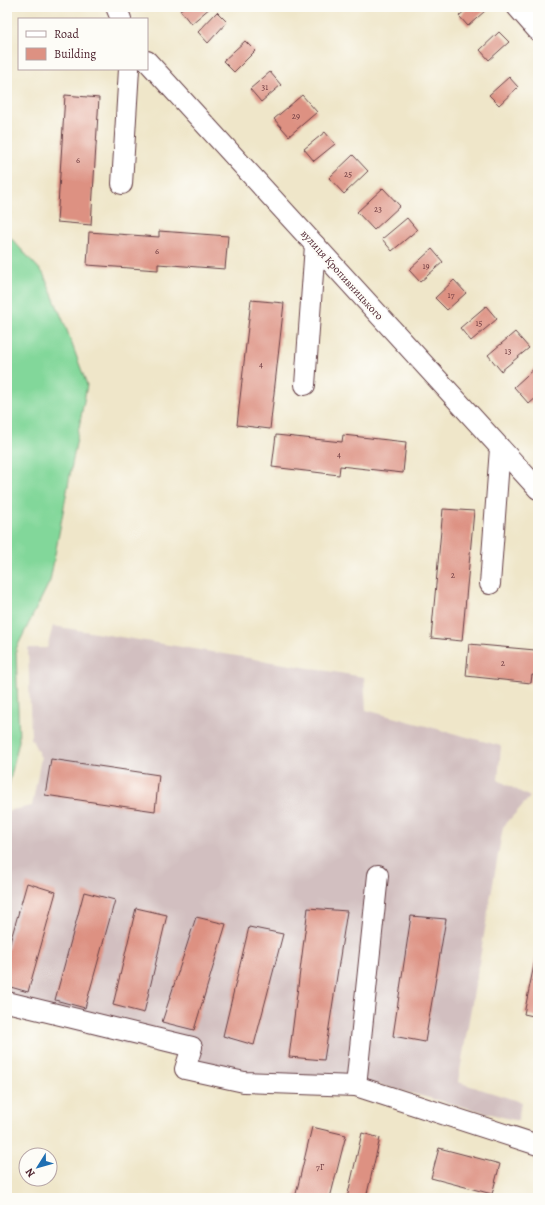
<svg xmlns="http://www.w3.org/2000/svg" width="545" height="1205" font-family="Alegreya,serif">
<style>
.industrial{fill:#d2bfc0}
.grass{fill:#82d79a;stroke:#667b62}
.building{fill:#dd9182}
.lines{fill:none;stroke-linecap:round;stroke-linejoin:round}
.minor-casing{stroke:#633d43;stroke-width:22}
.minor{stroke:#fff;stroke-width:20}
.labels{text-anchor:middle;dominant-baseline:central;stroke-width:4;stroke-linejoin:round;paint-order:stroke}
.number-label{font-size:9px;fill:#6f3c41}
.street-label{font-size:11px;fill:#4a1f2b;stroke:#fdfcf7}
</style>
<rect width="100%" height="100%" fill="#fdfcf7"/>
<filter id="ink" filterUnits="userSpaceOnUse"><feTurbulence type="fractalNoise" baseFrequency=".025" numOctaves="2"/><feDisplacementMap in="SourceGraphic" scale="8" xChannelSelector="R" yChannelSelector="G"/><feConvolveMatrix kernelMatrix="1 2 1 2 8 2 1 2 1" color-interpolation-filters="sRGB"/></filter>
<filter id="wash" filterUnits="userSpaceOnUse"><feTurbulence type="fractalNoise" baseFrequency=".012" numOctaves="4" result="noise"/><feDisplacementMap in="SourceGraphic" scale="16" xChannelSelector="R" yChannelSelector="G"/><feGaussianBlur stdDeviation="0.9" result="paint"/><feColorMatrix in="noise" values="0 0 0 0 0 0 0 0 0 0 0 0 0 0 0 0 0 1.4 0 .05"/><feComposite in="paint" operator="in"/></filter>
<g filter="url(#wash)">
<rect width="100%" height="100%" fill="#efe6c9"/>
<path class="industrial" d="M53,626l311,51 2,33 135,36 -3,34 32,17 -27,30 -45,255 63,20 -3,19 -166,-43 -108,-3 -237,-62v-202l25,-5 9,-48 -10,-20 -3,-90h19z"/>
<path class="grass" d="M7,234l36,39 22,52 22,60 -37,196 -34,68 3,92 -12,52z"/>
<g id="blocks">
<g class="building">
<path d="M184,7h27l-20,17 -11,-14z"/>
<path d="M469,7h13l3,4 -17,15 -9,-10z"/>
<path d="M217,12l10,10 -19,21 -10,-11z"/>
<path d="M499,32l10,10 -20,18 -9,-10z"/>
<path d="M245,41l10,10 -21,21 -11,-11z"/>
<path d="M270,72l11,13 -20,17 -11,-13z"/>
<path d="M509,77l9,10 -19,18 -10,-10z"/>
<path d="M65,95l34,3 -8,127 -34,-3z"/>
<path d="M302,95l15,17 -28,24 -15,-17z"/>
<path d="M325,132l10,12 -21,17 -10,-12z"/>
<path d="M353,155l15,16 -24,23 -15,-16z"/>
<path d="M383,188l17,18 -26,24 -17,-18z"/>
<path d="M407,218l10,12 -25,21 -10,-12z"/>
<path d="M159,231l69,5 -3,33 -67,-5v6l-71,-5 2,-33 70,5z"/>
<path d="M432,249l11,13 -23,20 -11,-12z"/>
<path d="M454,280l12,13 -19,17 -12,-12z"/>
<path d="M251,300l33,3 -14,126 -33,-4z"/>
<path d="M486,306l11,13 -26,22 -11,-13z"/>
<path d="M515,332l14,16 -28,23 -13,-16z"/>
<path d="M538,365v31l-9,8 -15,-17z"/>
<path d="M276,435l66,7 1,-7 63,7 -3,31 -63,-7 -1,9 -67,-8z"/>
<path d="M443,509l31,2 -12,130 -31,-3z"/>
<path d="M469,644l66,6v-6h3v32l-6,-1 -1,8 -65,-7z"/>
<path d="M51,759l108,16 -4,36 -110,-16z"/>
<path d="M27,883l29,9 -28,100 -21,-6v-33z"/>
<path d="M84,892l31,8 -30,108 -30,-8z"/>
<path d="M136,908l31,7 -23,98 -31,-8z"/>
<path d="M308,908l39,3 -23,149 -35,-3z"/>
<path d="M411,916l35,3 -21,123 -32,-6z"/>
<path d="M196,917l30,7 -32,106 -32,-8z"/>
<path d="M249,927l34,7 -29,111 -31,-9z"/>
<path d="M537,950h1v67l-14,-3z"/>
<path d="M312,1127l34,8 -16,63h-35z"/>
<path d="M362,1133l18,5 -14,60h-19z"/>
<path d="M439,1148l61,16 -8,30 -61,-16z"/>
</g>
</g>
</g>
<g filter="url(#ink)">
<use href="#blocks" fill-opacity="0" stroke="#633d43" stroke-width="1"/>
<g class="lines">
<g class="minor-casing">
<g id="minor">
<path d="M116,7l5,12"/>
<path d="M517,7l21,24"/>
<path d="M147,61l391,428"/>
<path d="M122,184l7,-115"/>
<path d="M305,385l10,-140"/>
<path d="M490,584l10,-136"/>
<path d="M7,1002l185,45 -7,22 59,13 112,4 182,59"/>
<path d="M356,1086l22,-211"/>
</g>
</g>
<use href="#minor" class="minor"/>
</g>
</g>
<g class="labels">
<g class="number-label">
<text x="265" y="87">31</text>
<text x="296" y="116">29</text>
<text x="78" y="160">6</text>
<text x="348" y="174">25</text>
<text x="378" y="209">23</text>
<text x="157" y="251">6</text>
<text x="426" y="266">19</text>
<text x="451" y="295">17</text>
<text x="479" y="323">15</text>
<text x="508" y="351">13</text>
<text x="261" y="364">4</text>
<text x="339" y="454">4</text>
<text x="453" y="575">2</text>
<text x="503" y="663">2</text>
<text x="320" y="1167">7Г</text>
</g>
<g class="street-label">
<text transform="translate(342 275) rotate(48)">вулиця Кропивницького</text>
</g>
</g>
<rect width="545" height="1205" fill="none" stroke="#fdfcf7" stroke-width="24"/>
<rect x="18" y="18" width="130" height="52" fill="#fdfcf7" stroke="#b5a4a5"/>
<rect x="26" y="31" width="20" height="6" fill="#ffffff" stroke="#b5a4a5"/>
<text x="54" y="38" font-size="12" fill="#4a1f2b">Road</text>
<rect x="26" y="48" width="20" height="12" fill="#dd9182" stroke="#b5a4a5"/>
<text x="54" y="58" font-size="12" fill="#4a1f2b">Building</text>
<g transform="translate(38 1167) rotate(233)"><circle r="19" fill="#fdfcf7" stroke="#b5a4a5"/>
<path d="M0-3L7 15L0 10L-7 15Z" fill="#1f6fb2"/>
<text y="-6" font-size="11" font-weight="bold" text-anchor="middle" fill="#4a1f2b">N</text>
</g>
</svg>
